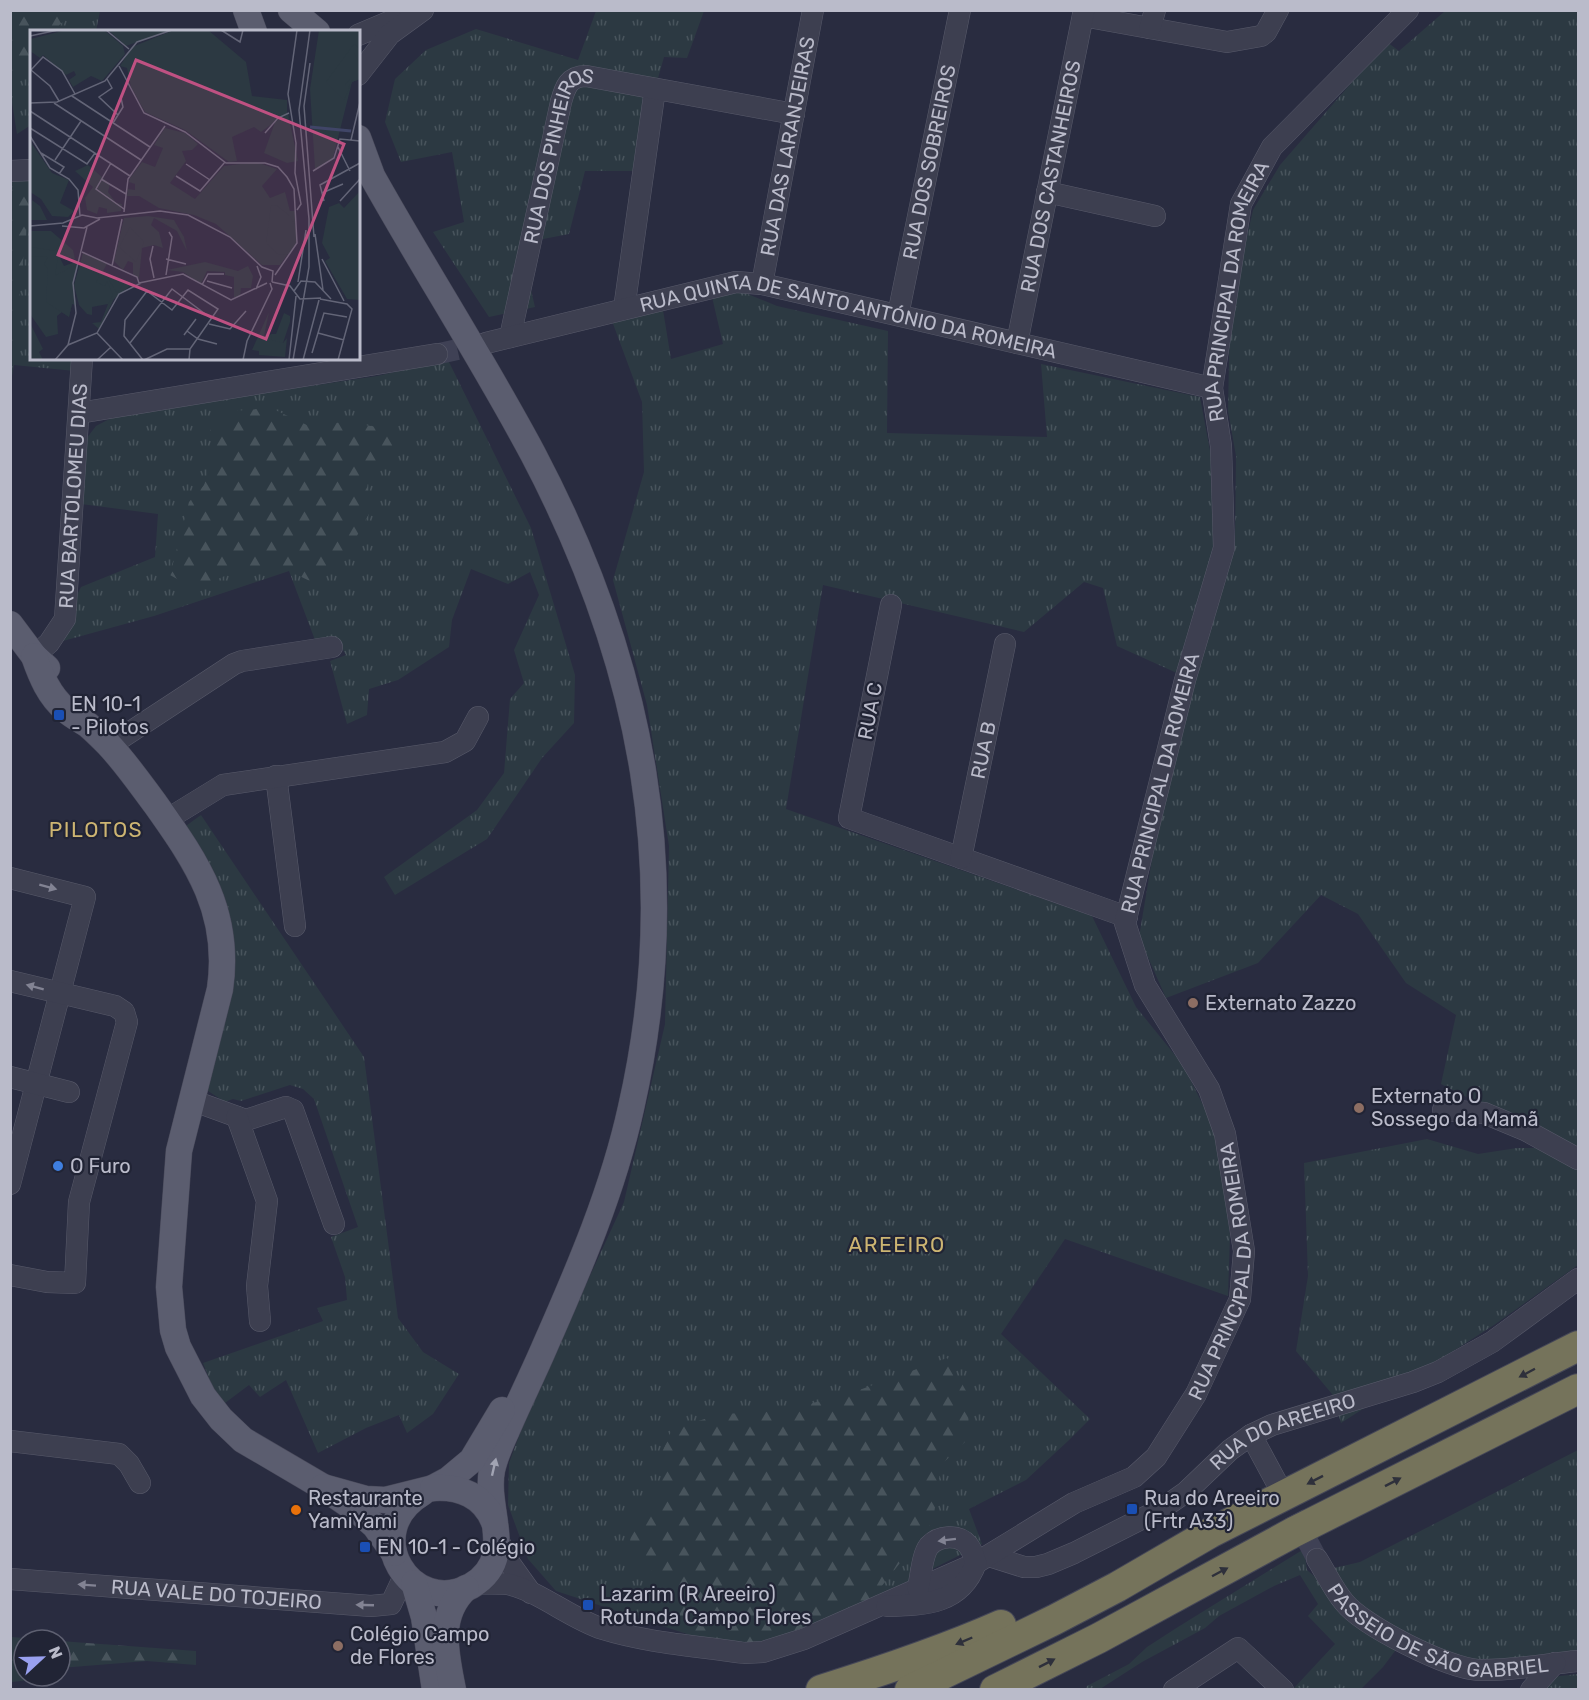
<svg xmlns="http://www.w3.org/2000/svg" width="1589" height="1700" font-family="Rubik,sans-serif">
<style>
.grass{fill:url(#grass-tufts)}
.forest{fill:url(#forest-firs)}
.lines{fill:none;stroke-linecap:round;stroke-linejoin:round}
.minor-tunnel{stroke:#3f4155;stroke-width:21;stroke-dasharray:21 10;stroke-linecap:butt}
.minor-casing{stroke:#585a6a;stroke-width:22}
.major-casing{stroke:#474859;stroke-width:27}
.highway-casing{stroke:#454757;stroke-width:32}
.minor{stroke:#3d3f50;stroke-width:21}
.major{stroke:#5b5d6f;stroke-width:26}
.highway{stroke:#75735b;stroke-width:30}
.oneway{fill:#828393}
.oneway2{fill:#2e303b}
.oneway3{fill:#a2a4b3}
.transit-dot{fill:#1a4fb4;stroke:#212435;stroke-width:2}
.education-dot{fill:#8d6e63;stroke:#212435;stroke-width:2}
.shop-dot{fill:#3f7fe0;stroke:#212435;stroke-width:2}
.food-dot{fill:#e8710a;stroke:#212435;stroke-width:2}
.labels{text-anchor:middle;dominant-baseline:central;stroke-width:4.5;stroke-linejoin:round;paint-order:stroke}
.street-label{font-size:20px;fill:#babbca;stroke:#212435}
.poi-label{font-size:20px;fill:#babbca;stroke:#212435;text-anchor:start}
.neighbourhood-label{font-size:21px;letter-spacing:1.5px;fill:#cdb572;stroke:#212435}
.inset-river{fill:none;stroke:#404567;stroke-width:3}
.inset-road{fill:none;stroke:#636577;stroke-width:1.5}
.view{fill:#bf5182;fill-opacity:0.15;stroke:#bf5182;stroke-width:3}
.inset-edge{fill:none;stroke:#babbca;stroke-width:3}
</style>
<defs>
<pattern id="grass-tufts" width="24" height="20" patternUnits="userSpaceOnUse" patternTransform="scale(1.5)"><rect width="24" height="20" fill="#2c3942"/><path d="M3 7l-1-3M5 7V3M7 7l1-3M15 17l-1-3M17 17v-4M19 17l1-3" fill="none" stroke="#48545c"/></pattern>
<pattern id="forest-firs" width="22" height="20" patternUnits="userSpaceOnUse" patternTransform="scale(1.5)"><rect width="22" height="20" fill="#2c3942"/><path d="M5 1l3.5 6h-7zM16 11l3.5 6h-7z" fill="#48545c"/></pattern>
</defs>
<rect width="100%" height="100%" fill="#292c40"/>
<g class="grass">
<path d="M10,11h90l-4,20 -64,1 -1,93 -14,9 -6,-38z"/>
<path d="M596,11h108l-17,47 -23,-1 -9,32 -11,82h-59l-16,63 -31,6 -13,24 10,43 -46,10 -56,-85 31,-10 -12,-70 -51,10 -16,-40 10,-43 31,-29 50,-21 102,31z"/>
<path d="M1445,11h133v1143l-137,-70 15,-69 -50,-32 -48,-69 -37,-19 -63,68 -92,35 -27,-61 25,-149 71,-248 1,-84 -8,-45 2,-100 23,-101 27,-45 107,-123 12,9z"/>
<path d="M31,178l1,180 44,1 -1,12 -61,-6 -3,17 -1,-202z"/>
<path d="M743,292l34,14 111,25 -1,102 160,4 -6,-73 159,33 16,86 -3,66 -34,125 -62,-28 -14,-58 -19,-6 -60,50 -201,-47 -37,224 306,107 44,91 47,58 34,68 13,102 -2,61 -163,-57 -64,95 89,85 -22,22 -42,39 -57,29 13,35 -131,66 -93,34 -68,-9 -134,-44 -28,-32 -20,-54 1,-42 22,-59 93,-202 41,-178 4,-178 -22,-141 -34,-125 31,-108 -2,-70 -30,-81 51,-11 8,49 52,-15 -11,-47z"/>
<path d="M448,360l83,168 44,147 -1,48 -32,35 -55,81 -92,56 -11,-18 93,-67 27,-37 6,-74 14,-16 -10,-33 25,-55 -9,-23 -22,12 -37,-15 -19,51 -3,27 -51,33 -29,9 -2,26 -20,9 -17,-63 16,-6 -10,-18 -21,3 -26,-69 -135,45 -91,25 10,-38 8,-16 74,-30 3,-43 -77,-10 2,-61 13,-17 21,-11 260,-39z"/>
<path d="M201,815l163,242 34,261 25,34 36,22 -26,40 -26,19 -8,-18 -33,13 -48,25 -32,-73 -26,17 -11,-12 -24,18 -11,-12 -11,-28 120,-42 -6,-13 30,-8 -2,-23 -14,-40 27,-10 -44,-128 -11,-10 -13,-4 -49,16 -8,-2 -8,3 -23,-15 32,-130 -1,-23 -8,-29 -42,-77z"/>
<path d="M1427,1139l51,15 39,-6h30l31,22v95l-84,60 -153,98 -9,-29 -36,-43 12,-75 -4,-113z"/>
<path d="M1578,1450v204l-96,9 -68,-23 -59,-37 -21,-35 26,-6z"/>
<path d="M1304,1549l3,21 91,77 -15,20 -22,22 -67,-1 41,-44 -27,-28 10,-12 -18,-29 -26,11 -55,30 -14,12 -63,34 -42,27 -15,1 2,-4 42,-22 18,-17 31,-20z"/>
<path d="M1578,1674v15l-38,1 11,-13z"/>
</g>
<g class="forest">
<path d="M11,10l60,1 -3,6 -15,14 -21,1 -1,21 -20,23z"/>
<path d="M31,183l-16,156 -4,14v-157l2,-12z"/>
<path d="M271,408l38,18 35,-4 54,8 -7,30 -24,16 2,38 -16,29 -21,29 -20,10 -23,-11h-53l-41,18 -25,-14 19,-73 15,-17 9,-28 -3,-27 23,-19z"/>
<path d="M947,1358l22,38 -1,43 -27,26 -8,56 -63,80 -19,9 -93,34 -68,-9 -25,-14 -3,-43 -33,-23 3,-37 31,-22 -3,-39 12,-28 49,-15 64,-3 77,-22z"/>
<path d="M11,1637l42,3h-29v36l32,1 -44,5v7h-1z"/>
<path d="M60,1641l136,10v14l-49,-4 -87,7z"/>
</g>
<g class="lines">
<g class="minor-tunnel">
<path d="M437,354l49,-11"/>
<path d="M1279,1487l38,72"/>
</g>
<g class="minor-casing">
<g id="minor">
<path d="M1083,16l144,26 34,-6 5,-4 12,-22"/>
<path d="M1150,28l5,-18"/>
<path d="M358,35l45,-19"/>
<path d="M358,75l32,-41 33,-24"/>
<path d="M10,171l22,-1"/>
<path d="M1047,192l108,24"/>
<path id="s1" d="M762,284l51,-274"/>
<path d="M624,309l31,-220"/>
<path id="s2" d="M898,315l62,-305"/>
<path id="s3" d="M510,337l51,-235c4,-15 8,-26 25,-26l208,38"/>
<path id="s4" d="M486,343l250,-61 26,2 450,104"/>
<path id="s5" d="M1017,343l67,-333"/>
<path d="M79,413l358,-59"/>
<path d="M891,605l-42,213 278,99"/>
<path id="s6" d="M34,656l15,-13 16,-24 17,-261"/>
<path d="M109,746l125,-82 8,-3 90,-14"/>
<path d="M276,776l19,150"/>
<path d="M166,820l57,-35 222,-33 20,-11 13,-24"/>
<path id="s7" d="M961,858l44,-214"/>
<path d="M10,878l75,19 -75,287"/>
<path d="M10,981l105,25 9,6 3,10 -48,180 -4,81 -28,-1 -37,-7"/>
<path d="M10,1077l59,15"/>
<path d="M191,1100l55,20 40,-13 7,3 41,114"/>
<path d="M1443,1110l41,3 41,17 53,29"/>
<path d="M237,1117l30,84 -10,85 3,35"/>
<path d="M1251,1435l28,52"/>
<path d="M10,1441l109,13 10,10 11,19"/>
<path d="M497,1536l9,22 25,35"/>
<path id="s8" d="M989,1556l35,11h12l12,-3 26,-11 89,-45 23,-16 44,-42 21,-15 21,-10 141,-43 25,-10 54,-30 86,-63"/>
<path id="s9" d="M1317,1559c9,14 16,30 27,43 19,24 103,66 134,68 33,1 67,-6 100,-9"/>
<path id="s10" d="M10,1579l361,27 20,-2 14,-30"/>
<path id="s11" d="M475,1583c10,1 22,0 32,1 31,6 64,35 96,45 45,14 95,17 141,24l19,-1 41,-13 172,-76 98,-60 60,-26 22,-20 40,-63 44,-95 4,-48 -19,-117 -16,-45 -64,-104 -20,-62 60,-243 39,-132 -3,-102 -9,-58 29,-184 31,-57 136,-137"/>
<path d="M887,1606c39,-1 74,-2 89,-43 -2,-7 -4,-13 -8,-18 -9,-11 -29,-10 -39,1 -7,9 -8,30 -11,42"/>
<path d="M1174,1690l64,-42 45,42"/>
<path d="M1531,1690l24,-27"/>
</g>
</g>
<g class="major-casing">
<g id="major">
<path d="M246,10l8,22"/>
<path d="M291,10l26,22"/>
<path d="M358,138l14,38c52,93 111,184 161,278 110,209 151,421 98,654 -18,82 -52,161 -86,238 -12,28 -26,56 -38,84 -6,13 -12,26 -15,40 -8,41 26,89 -21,116 -60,33 -114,-54 -49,-93"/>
<path d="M10,624l24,32 13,12"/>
<path d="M34,656c7,20 15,40 32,54 6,6 15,10 22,15 7,6 14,13 20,19 18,19 33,41 48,61 42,59 75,108 64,184l-41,162 -10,136 4,43 5,17 25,49 18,23 22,21 80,47 35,24 17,15 19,27"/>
<path d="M323,1487l43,12 19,1 48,-12 15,-8 24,-20 30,-50"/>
<path d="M433,1488c27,-2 51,8 61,34"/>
<path d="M414,1583l10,34 11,73"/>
<path d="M453,1690c-7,-36 -17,-74 13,-102"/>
</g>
</g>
<g class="highway-casing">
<g id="highway">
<path d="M821,1690c61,-19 121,-39 180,-65"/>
<path d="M910,1690l144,-70 63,-33 93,-54 368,-187"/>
<path d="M995,1690l104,-52 195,-106 284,-143"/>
</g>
</g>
<use href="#minor" class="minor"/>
<use href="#major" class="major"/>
<use href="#highway" class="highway"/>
</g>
<defs><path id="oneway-solid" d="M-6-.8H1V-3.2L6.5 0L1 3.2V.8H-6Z" transform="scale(1.5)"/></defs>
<g class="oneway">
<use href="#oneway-solid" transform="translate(48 887) rotate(15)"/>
<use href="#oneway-solid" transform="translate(35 987) rotate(-165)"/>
<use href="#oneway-solid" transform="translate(947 1540) rotate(173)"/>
<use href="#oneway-solid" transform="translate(87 1585) rotate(-176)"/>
<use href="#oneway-solid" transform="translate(365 1605) rotate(-178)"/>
</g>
<g class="oneway2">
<use href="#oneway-solid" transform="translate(1527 1373) rotate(152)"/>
<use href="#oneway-solid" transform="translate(1315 1480) rotate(153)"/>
<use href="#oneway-solid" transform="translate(1393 1482) rotate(-27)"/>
<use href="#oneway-solid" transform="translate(1220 1572) rotate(-28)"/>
<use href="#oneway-solid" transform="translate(964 1641) rotate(157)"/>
<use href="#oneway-solid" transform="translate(1047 1663) rotate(-27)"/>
</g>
<use class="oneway3" href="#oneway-solid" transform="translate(494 1467) rotate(-77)"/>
<g class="transit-dot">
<rect x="53" y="709" width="12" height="12" rx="3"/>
<rect x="1126" y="1503" width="12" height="12" rx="3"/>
<rect x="359" y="1541" width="12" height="12" rx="3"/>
<rect x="582" y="1599" width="12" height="12" rx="3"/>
</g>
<g class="education-dot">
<circle cx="1193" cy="1003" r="6"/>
<circle cx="1359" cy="1108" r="6"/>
<circle cx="338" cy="1646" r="6"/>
</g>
<circle class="shop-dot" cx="58" cy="1166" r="6"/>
<circle class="food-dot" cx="296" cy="1510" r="6"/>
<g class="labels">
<g class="street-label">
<text stroke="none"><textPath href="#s1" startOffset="140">RUA DAS LARANJEIRAS</textPath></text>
<text stroke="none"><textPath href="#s2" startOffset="156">RUA DOS SOBREIROS</textPath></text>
<text stroke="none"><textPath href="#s3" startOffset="192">RUA DOS PINHEIROS</textPath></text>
<text stroke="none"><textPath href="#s5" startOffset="170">RUA DOS CASTANHEIROS</textPath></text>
<text stroke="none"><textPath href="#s11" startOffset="1971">RUA PRINCIPAL DA ROMEIRA</textPath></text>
<text stroke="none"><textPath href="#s4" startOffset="372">RUA QUINTA DE SANTO ANTÓNIO DA ROMEIRA</textPath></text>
<text stroke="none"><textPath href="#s6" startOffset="172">RUA BARTOLOMEU DIAS</textPath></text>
<text transform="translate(870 711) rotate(-79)">RUA C</text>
<text stroke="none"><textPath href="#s7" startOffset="110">RUA B</textPath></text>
<text stroke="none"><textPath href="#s11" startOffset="1467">RUA PRINCIPAL DA ROMEIRA</textPath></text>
<text stroke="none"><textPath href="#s11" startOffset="945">RUA PRINCIPAL DA ROMEIRA</textPath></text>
<text stroke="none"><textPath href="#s8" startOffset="334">RUA DO AREEIRO</textPath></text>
<text stroke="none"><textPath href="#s10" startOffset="207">RUA VALE DO TOJEIRO</textPath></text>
<text stroke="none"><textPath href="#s9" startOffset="152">PASSEIO DE SÃO GABRIEL</textPath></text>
</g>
<g class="poi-label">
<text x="71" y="704">EN 10-1<tspan x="71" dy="23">- Pilotos</tspan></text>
<text x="1205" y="1003">Externato Zazzo</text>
<text x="1371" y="1096">Externato O<tspan x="1371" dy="23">Sossego da Mamã</tspan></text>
<text x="70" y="1166">O Furo</text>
<text x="308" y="1498">Restaurante<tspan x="308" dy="23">YamiYami</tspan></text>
<text x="1144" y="1498">Rua do Areeiro<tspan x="1144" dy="23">(Frtr A33)</tspan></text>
<text x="377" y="1547">EN 10-1 - Colégio</text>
<text x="600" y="1594">Lazarim (R Areeiro)<tspan x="600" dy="23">Rotunda Campo Flores</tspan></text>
<text x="350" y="1634">Colégio Campo<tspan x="350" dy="23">de Flores</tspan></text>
</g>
<g class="neighbourhood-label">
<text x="96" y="829">PILOTOS</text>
<text x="897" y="1244">AREEIRO</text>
</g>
</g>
<g transform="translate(30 30)">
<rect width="330" height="330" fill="#292c40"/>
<path d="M36,0h38l19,16 2,8 -23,27 -11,-5 -18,11 -4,-7 7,-5 -2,-4 -8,4 -23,-20 -3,3 -10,-7v-12zM78,0h63l-45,16zM144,0h34l38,32 6,34 35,4v13l-26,19 -7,-5 -22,10 5,24 -8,1 -44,-32 -40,-18 -14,-25 -4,-19 -7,-2 12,-19zM289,0h41v49l-8,3 -19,76 -18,11 -5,-80zM258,84l10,47 -11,2 -23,-10 11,-31zM135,98l20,5 13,11 -6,6 -10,1 4,10 -16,22 25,16 29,-33 32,-4 21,7 -15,17 8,12 15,-6 5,19h5l1,32 -16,22h-18l-46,-41 -22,-9 -35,-7 -20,-12h-12l1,-7 7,1v-6l-6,-2 1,-4 12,-16 13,5 8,-19 -9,-3zM0,111l22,32 17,7 -9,23 14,8 -6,6 -16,-1 -11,-17 -11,-7zM58,135l22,19 -2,8 8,11 6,1 -1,7 -14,2v-4l-8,-2 -2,7 -10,-4 -2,-12 8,-11 -18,-16zM330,161v109l-13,-1 -22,-38 5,-3 -8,-15 7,-36 10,-4 5,5zM2,170l8,6 7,14h-17zM118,186l26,4 10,17 3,14 -10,-20 -23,-13 -3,7 8,7 4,16 -9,-3 -12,3 -3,31 -6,-5v-11l-5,-2 -5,9 -9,-9 10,-43zM0,201h21l22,19 2,9 -16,-3 5,10 14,-5 -5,19 3,25 -4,-1 -3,13 -7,-5 -5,4 1,18 -12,3 -16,-23zM53,223l24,11 -4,7 28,14 -16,12 -16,32 -7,-6 9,-1 7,-18 -16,3v8l-5,-1 -8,-9 -5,-20zM175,232l33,9 10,-5 5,10 -2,12h-10l-1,9h-6v-20l-9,-2v-3l-18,-1 -6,13 -18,-12 -16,-2zM0,293l13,26 -4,3 4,8h-13z" fill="#2c3942"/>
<path d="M324,14l5,4v5h-5l4,8 -13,13 5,5 -5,6 3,3 5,-9h7l-8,3 -8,18 -18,-18zM246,175l14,11 6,11v16l-7,11 -10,1 -13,-12 5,-37zM100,197l14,15 -8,20 -17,-15zM29,213l9,15 -10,-2 -3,20 22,-12 -4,16 3,25 -4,-1 -3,13 -23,-15 2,-33 -4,-5 4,-7 -18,-1 2,-9 23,4zM52,230l24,15 11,18 8,-11 6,3 -23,19 5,-9 -6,-14 -2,5 -9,-4 4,-6zM239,282l-5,24 10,-2 9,9 4,-5 -2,19 -26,-2v-4l-7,-1z" fill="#2c3942"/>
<path d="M254,283l6,3v6l-7,21 -11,-3 -1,-6h5z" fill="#2c3942"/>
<path class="inset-river" d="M280,97l41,4"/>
<path class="inset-road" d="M76,0l23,19M191,0l19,12 3,-12M267,0l-9,64 8,49 -1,30 6,31 -4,6M0,6l28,-6M280,33l-6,43 10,131M89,36l25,47 41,19 41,31h39l13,4 9,10 7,12 3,54 -22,32M1,40l19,16 9,15M0,41l13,-14 19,14 13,23M77,49l5,9 -13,9 19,18M42,66l78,51M0,73l27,-1 48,-21 32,-39 35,-12M24,73l87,57M0,81l100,65M83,93l10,-16 -2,-9M0,98l57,36 8,-11M235,103l13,-15 11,-5M0,106l20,32 19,11 9,11 2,26M321,110l9,-38M308,117l12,24M11,123l23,14 -5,7M25,130l26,-39M81,133l-15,26 28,20M156,134l24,16M283,141l21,-13 6,-19 20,2M146,146l24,15 25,-29M71,149l25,15M292,163l21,-9M294,171l-4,-16 40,-22M310,171l20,-22M94,182l4,-33 37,-53M0,196l33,-3 19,-8 15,3 63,-7 28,4 42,22 32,30 11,4 -1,11M32,196l22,2 16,-9M285,204l8,56M123,216l-3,13 4,19M52,222l55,25 2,6M136,229l20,5M292,229l22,42M82,236l10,-47M136,245l6,-38 -3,-5M177,251l25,7M242,252l18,4 10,13 21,-1M268,252l8,-52M109,253l44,-9 48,26 36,-17M172,255l6,-11h16M226,259l5,-12 -4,-11M264,261l7,-10 14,1 16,17M290,269l27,5 5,5 -14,51M179,294l21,5 16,-18M157,301l11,8 19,5M67,303l26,27M288,303l26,7M154,305l12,-16M100,313l42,-54 40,30M38,315l8,-32 -3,-30 14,-56M282,323l12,-40 23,4M25,330l13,-15 29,-12 22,-39 22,-11M67,330l14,-13M113,330l-19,-24 1,-16 22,-29 25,19 16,-20 30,19 -28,40 -1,11M114,330l23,-11h23M213,330l4,-19 25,-52 -2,-6M259,330l7,-64M263,330l16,-93v-48l-10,-109 11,-80M273,330l16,-60"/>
<path class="view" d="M106,30l208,84 -78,195 -208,-84z"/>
<rect width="330" height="330" class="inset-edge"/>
</g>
<rect width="1589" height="1700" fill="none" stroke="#babbca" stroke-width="24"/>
<g transform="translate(42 1658) rotate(68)"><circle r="28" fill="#212435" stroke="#5e6071" stroke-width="1.5"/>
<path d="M0-4.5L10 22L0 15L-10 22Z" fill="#99a0ef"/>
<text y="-9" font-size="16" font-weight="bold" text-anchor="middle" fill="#babbca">N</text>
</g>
</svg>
